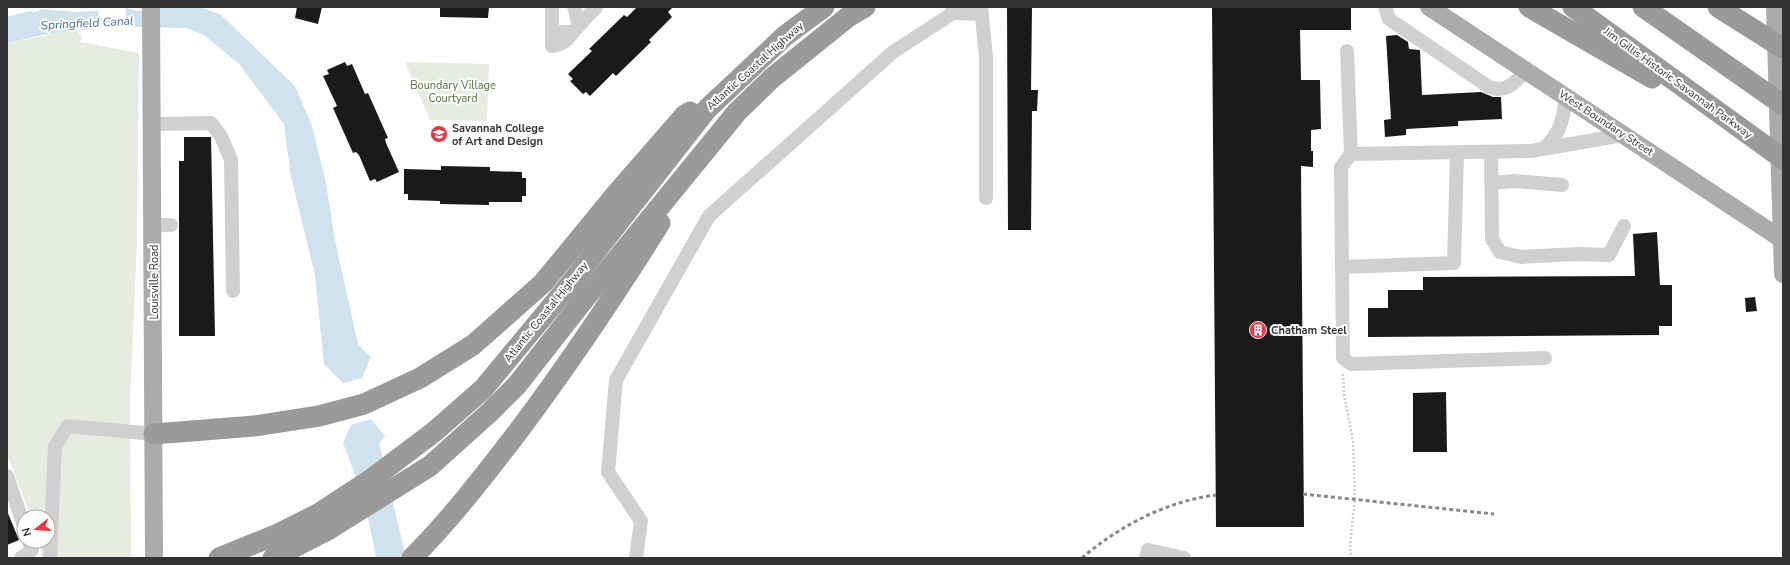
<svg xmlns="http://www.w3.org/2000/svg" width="1790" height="565" font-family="'Nunito Sans',sans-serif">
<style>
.green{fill:#e6ecdf}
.water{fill:#cfe2ee}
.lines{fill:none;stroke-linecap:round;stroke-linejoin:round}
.stream{stroke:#cfe2ee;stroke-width:4}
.building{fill:#1a1a1a}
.path{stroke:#cdcdcd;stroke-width:2.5;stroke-dasharray:2 2;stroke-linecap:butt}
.minor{stroke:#d0d0d0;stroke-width:14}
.major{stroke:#ababab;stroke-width:18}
.highway{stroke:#9a9a9a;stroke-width:21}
.rail{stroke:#888;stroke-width:3;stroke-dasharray:4 3;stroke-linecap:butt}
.labels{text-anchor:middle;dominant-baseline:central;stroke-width:4;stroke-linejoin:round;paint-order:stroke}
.street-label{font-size:11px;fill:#333;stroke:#fff}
.park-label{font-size:11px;fill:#56703f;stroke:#fff}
.poi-label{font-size:11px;font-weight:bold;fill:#333;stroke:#fff;text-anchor:start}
.water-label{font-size:12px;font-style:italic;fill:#3f7597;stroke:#fff}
</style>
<rect width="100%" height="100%" fill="#fff"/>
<g class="green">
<path d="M76,30l6,7 -2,5 59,11 -2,188 -7,159 1,158h-88l-5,-17h10v-24h-17l-24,-63v-411z"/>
<path d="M405,62l84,2 -2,57 -57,-1z"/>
</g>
<g class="water">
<path d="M165,7h35l21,8 74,71 17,40 13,52 10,62 23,104 13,13 -9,21 -19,5 -19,-19 -9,-89 -24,-98 -7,-53 -44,-59 -36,-30 -18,-7 -50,-1 -10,-2v-17l12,3z"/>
<path d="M41,9l34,3 24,-1 -1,17 -55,7 -36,8v-26l22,-6 8,1z"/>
<path d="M371,419l14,17 -6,7 27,115h-30c-6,-39 -18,-78 -33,-115l8,-18z"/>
</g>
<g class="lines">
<path class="stream" d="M94,20h37"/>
</g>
<g class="building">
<path d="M297,7h25l-4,17 -23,-6z"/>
<path d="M440,7h49l-1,11 -48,-1z"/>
<path d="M637,7h36l-5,5 4,5 -23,23 2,2 -35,34 -3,-3 -23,23 -4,-4 -3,2 -13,-13 3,-2 -5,-5 24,-23 -3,-2 35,-34 3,2z"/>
<path d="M1007,7h25l-1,83h7l-1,21h-5l-1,119h-23z"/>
<path d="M1212,7h139v23h-51l1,50h19l1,49 -10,1v21h2v16l-12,-1 3,361h-88z"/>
<path d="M1397,35l11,7 1,7 11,1 2,45 59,-3 12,5h8l1,22 -44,2v5l-52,3v6l-21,2 -1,-17 7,-1 -5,-83z"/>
<path d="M345,62l2,4 5,-2 13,30 3,-1 20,45 -3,1 1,4 13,29 -22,10 -2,-3 -5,2 -11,-26 -3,-3 -3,1 -20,-45 4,-2 -14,-30 6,-2 -2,-4z"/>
<path d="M184,137h27l4,199h-36v-175h5z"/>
<path d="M441,166l49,1v4l32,1v6h4v18h-4v6h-33v3l-49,-1v-3l-32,-1v-6h-4v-25l37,1z"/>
<path d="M1657,232l3,53h12v41h-13v9l-291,2v-29h20v-18h35v-13l212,-1 -2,-42z"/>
<path d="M1755,297l2,14 -11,1 -1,-14z"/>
<path d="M1446,392l1,60h-34v-59z"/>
<path d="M7,511l12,29 -12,5z"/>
</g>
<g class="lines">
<path class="path" d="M1343,374l1,20 9,47 2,58 -5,45 1,14"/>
<g class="minor">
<path d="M574,7l5,18"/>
<path d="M952,7l1,6 29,1"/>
<path d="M981,7l5,50v141"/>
<path d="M1385,7l4,12 100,68c17,7 26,-5 37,-16"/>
<path d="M552,32h21c-6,9 -10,12 -21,14v-39"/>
<path d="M573,32l23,-25"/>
<path d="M1347,51l4,103"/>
<path d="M153,124l58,-1 10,13 10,24 2,131"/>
<path d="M1543,149c18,-16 20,-29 23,-52"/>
<path d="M1491,152l1,87 8,13 21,5 57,-3 31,1 15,-29"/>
<path d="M1491,183l23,-2 48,4"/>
<path d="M153,225h18"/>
<path d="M1342,267l112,-4 3,-111"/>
<path d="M1545,358l-194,6 -8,-6 -2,-191 10,-13 180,-3 92,-16"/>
<path d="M7,476l17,50"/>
<path d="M21,558l11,-8 -3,-9"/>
<path d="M50,558l5,-112 13,-20 86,8"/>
<path d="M636,558l5,-37 -33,-49 8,-92 93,-164 184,-164 60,-39"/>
<path d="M1146,558l2,-8 36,8"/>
</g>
<g class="major">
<path d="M151,7l3,551"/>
<path d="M1429,7l354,233"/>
<path d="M1775,7l8,267"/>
</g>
<g class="highway">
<path d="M1529,7l123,71"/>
<path d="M1573,7l210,152"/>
<path d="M1643,7l140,98"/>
<path d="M1718,7l65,41"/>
<path d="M154,434l100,-8 65,-10 45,-12 56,-26 53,-33 70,-62 74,-90 68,-78 5,-3"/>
<path d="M219,558l59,-24 40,-20 55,-36 61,-46 49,-43 88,-106 136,-174 79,-74 38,-28"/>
<path d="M273,558l53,-27 104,-65 60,-54 27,-27 69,-88 151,-185 35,-34 76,-61 17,-10"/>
<path d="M412,558c38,-38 72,-82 105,-125 51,-68 98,-138 143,-210"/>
</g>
<g class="rail">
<path d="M1303,494l191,20"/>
<path d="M1082,558c37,-32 85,-57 134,-63"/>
</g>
</g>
<defs>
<g id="university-disc" transform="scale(0.9)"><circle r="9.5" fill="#e63946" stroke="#fff"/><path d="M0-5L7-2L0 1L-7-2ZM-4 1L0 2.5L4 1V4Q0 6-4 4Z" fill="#fff"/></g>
<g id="building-disc" transform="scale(0.9)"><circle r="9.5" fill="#e63946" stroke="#fff"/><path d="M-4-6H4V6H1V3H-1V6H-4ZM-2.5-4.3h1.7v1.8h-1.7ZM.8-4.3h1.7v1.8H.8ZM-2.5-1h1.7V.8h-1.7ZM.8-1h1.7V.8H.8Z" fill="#fff"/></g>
</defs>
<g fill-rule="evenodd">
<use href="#university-disc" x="439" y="134"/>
<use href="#building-disc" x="1258" y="330"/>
</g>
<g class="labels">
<g class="street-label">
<text transform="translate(755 66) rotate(-42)">Atlantic Coastal Highway</text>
<text transform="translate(1678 83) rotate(36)">Jim Gillis Historic Savannah Parkway</text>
<text transform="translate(1606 123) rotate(33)">West Boundary Street</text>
<text transform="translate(154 282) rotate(-90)">Louisville Road</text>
<text transform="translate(546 312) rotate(-51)">Atlantic Coastal Highway</text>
</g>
<g class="park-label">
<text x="453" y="85">Boundary Village<tspan x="453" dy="13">Courtyard</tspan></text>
</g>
<g class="poi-label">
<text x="452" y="128">Savannah College<tspan x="452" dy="13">of Art and Design</tspan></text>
<text x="1271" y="330">Chatham Steel</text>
</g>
<g class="water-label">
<text transform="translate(87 23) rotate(-3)">Springfield Canal</text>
</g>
</g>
<rect width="1790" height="565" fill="none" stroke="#333333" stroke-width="16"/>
<g transform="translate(36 529) rotate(253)"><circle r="19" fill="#ffffff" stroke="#adadad"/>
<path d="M0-3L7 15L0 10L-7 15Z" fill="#e63946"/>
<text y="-6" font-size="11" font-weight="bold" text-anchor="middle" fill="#333333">N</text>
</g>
</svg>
